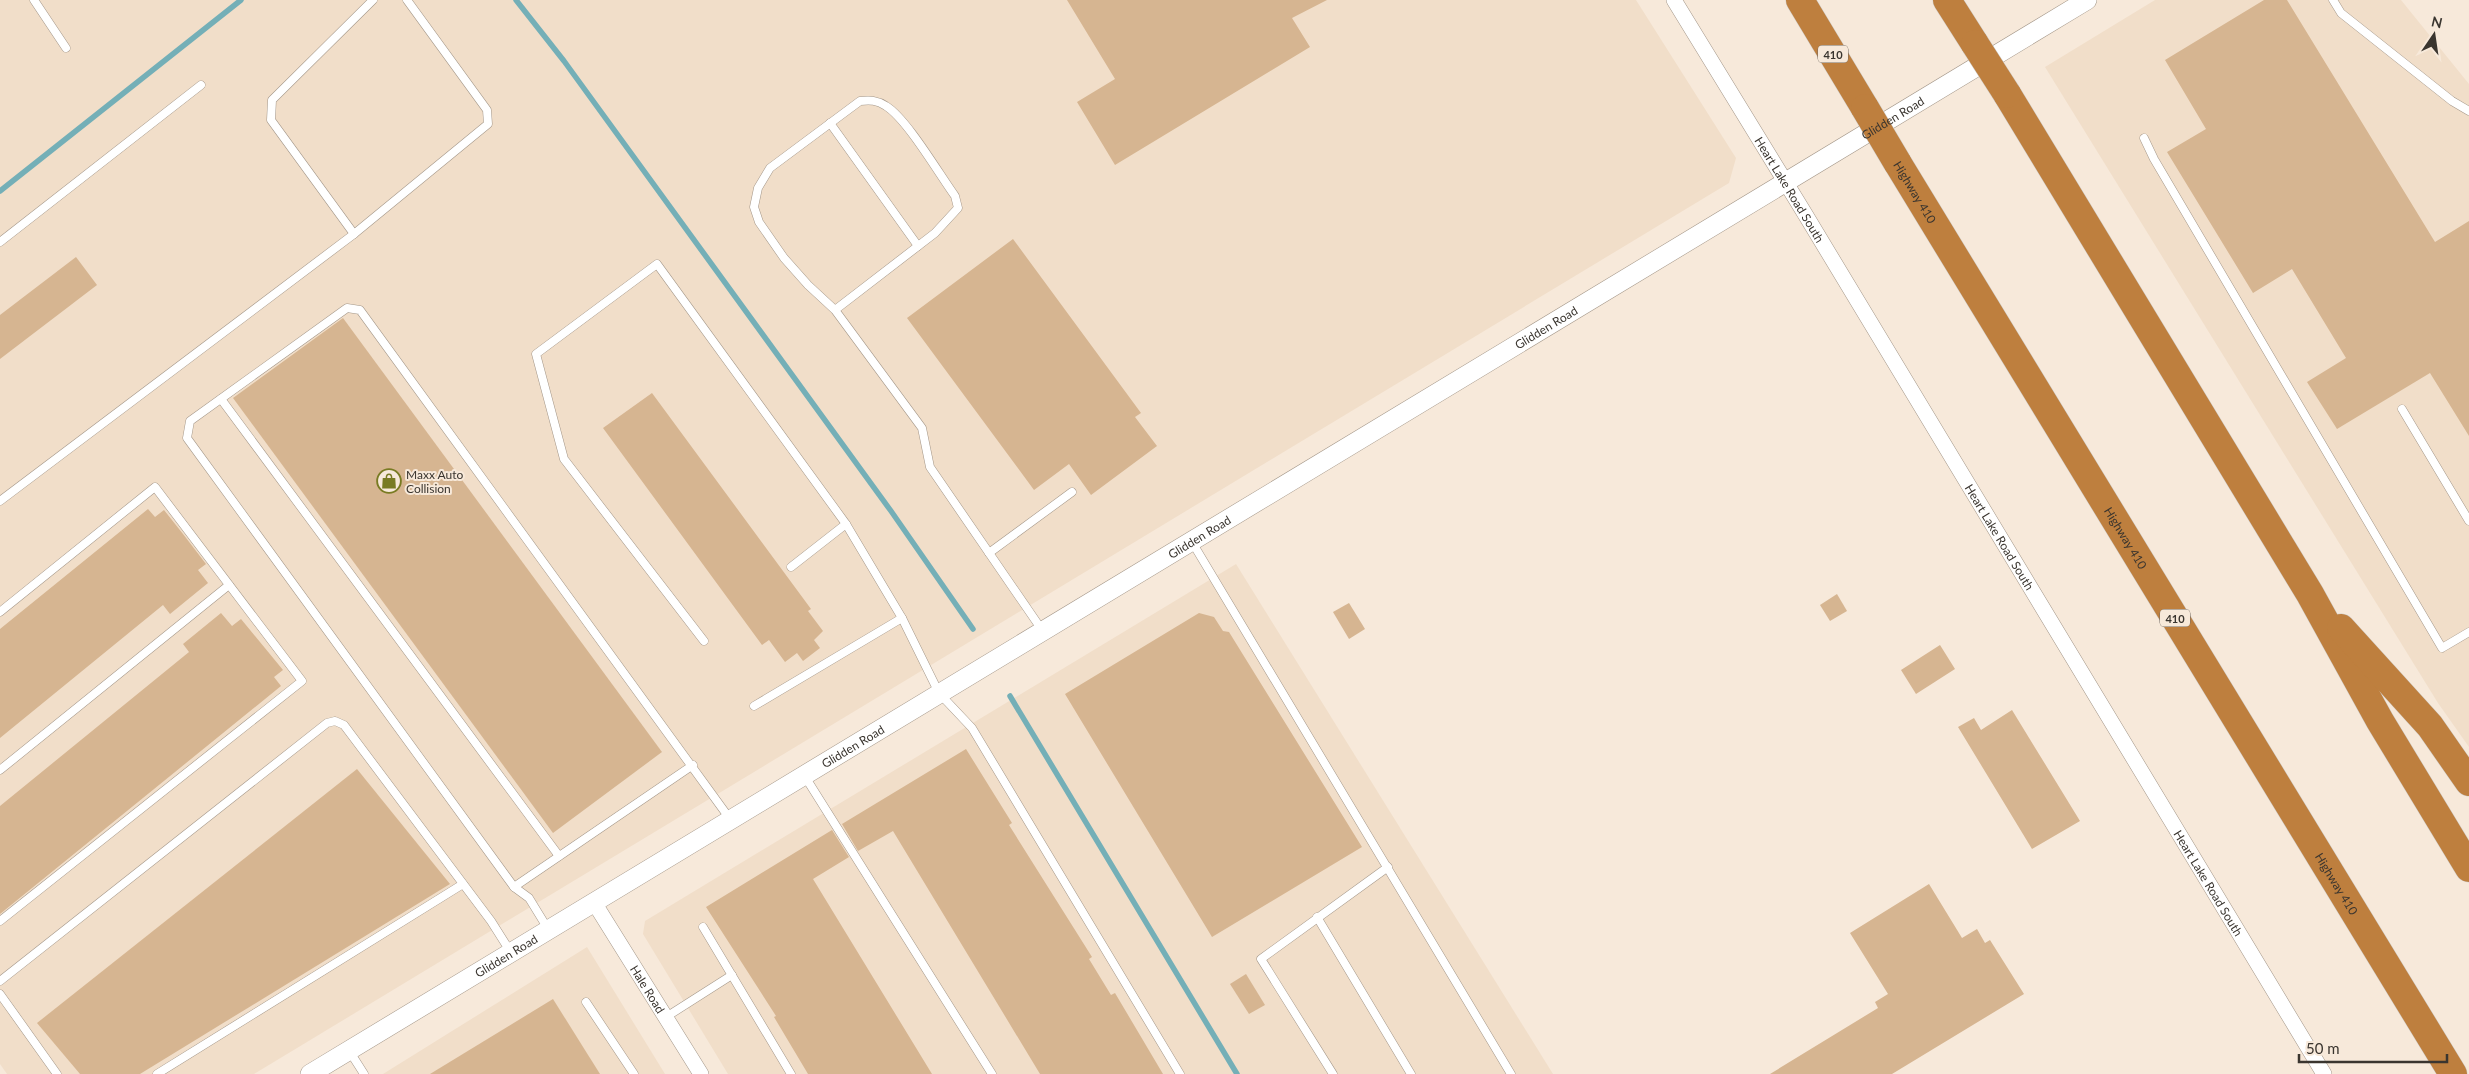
<svg xmlns="http://www.w3.org/2000/svg" width="2469" height="1074" font-family="Lato,sans-serif">
<style>
.built{fill:#f1dec9}
.lines{fill:none;stroke-linecap:round;stroke-linejoin:round}
.stream{stroke:#74afb7;stroke-width:5.5}
.building{fill:#d6b591}
.service-casing{stroke:#a49789;stroke-width:9}
.minor-casing{stroke:#a49789;stroke-width:16}
.tertiary-casing{stroke:#a49789;stroke-width:20}
.motorway-casing{stroke:#d0cfcd;stroke-width:29}
.service{stroke:#fff;stroke-width:8}
.minor{stroke:#fff;stroke-width:15}
.tertiary{stroke:#fff;stroke-width:19}
.motorway{stroke:#be7f3e;stroke-width:28}
.motorway-bridge-casing{stroke:#d0cfcd;stroke-width:29;stroke-linecap:butt}
.motorway-bridge{stroke:#be7f3e;stroke-width:28}
.labels{text-anchor:middle;dominant-baseline:central;stroke-width:4;stroke-linejoin:round;paint-order:stroke}
.shield{fill:#f7e9da;stroke:#736b62;stroke-width:1}
.shield-label{font-size:11px;font-weight:bold;fill:#3a352f}
.street-label{font-size:12px;fill:#3a352f;stroke:#f7e9da}
.poi-label{font-size:12px;fill:#3a352f;stroke:#f7e9da;text-anchor:start}
</style>
<rect width="100%" height="100%" fill="#f7e9da"/>
<g class="built">
<path d="M0,0h1636l100,158 -7,25 -1475,891h-247l-7,-10z"/>
<path d="M2155,0h246l68,84v663l-31,-44 -393,-636z"/>
<path d="M1236,564l317,510h-825l-85,-140 2,-13z"/>
<path d="M587,947l78,127h-282z"/>
</g>
<g class="lines">
<g class="stream">
<path d="M516,0l48,61 327,450 82,118"/>
<path d="M0,191l241,-191"/>
<path d="M1010,696l227,378"/>
</g>
</g>
<g class="building">
<path d="M1067,0h260l-35,18 18,29 -195,118 -38,-63 38,-23z"/>
<path d="M2264,0h23l148,242 34,-21v215l-39,-63 -93,56 -30,-47 39,-24 -54,-89 -39,24 -86,-141 39,-23 -41,-69z"/>
<path d="M1013,239l128,174 -6,4 22,29 -66,49 -22,-31 -35,26 -127,-172z"/>
<path d="M76,257l21,28 -97,74v-44z"/>
<path d="M343,318l319,434 -109,81 -320,-435z"/>
<path d="M652,393l159,216 -3,2 15,20 -9,9 6,8 -17,13 -6,-8 -12,9 -16,-22 -7,5 -159,-217z"/>
<path d="M148,509l7,8 9,-7 19,24 23,30 -8,6 10,13 -38,31 -7,-9 -163,133v-109z"/>
<path d="M1837,594l10,17 -17,10 -10,-16z"/>
<path d="M1349,603l16,26 -16,10 -16,-27z"/>
<path d="M221,613l11,13 9,-7 42,51 -9,7 7,9 -281,228v-108l189,-154 -6,-8z"/>
<path d="M1199,613l15,4 9,14 6,1 133,215 -150,90 -147,-243z"/>
<path d="M1940,645l15,24 -39,25 -15,-24z"/>
<path d="M2012,710l68,111 -48,28 -74,-122 16,-9 7,12z"/>
<path d="M966,749l46,74 -3,2 83,132 -3,2 22,36 4,-2 48,81h-123l-147,-243 -35,20 -16,-27z"/>
<path d="M357,769l93,115 -310,190h-60l-43,-51z"/>
<path d="M832,830l17,27 -36,22 119,195h-124l-34,-57 2,-1 -70,-109z"/>
<path d="M1929,884l33,54 15,-9 8,14 5,-3 34,54 -132,80h-122l108,-66 -3,-6 13,-8 -38,-61z"/>
<path d="M1246,974l19,31 -16,9 -19,-30z"/>
<path d="M553,999l47,75h-170z"/>
</g>
<g class="lines">
<g class="service-casing">
<g id="service">
<path d="M34,0l32,48"/>
<path d="M2333,0l8,13 111,88 17,10"/>
<path d="M830,123l88,123"/>
<path d="M2144,138l10,21 288,489 27,-16"/>
<path d="M354,234l-83,-114 1,-20 101,-100"/>
<path d="M0,242l201,-157"/>
<path d="M835,310l100,-77 23,-25 -3,-12c-16,-22 -48,-77 -69,-90 -9,-6 -16,-6 -26,-5l-90,67 -12,20 -4,19 5,15 25,36 24,27 27,25 87,118 8,39 112,163"/>
<path d="M221,399l338,457"/>
<path d="M2402,409l67,112"/>
<path d="M0,501l354,-267 134,-110 -1,-14 -80,-110"/>
<path d="M1192,542l319,532"/>
<path d="M989,553l83,-61"/>
<path d="M791,567l55,-43"/>
<path d="M0,612l155,-125 147,194 -302,240"/>
<path d="M704,641l-140,-182 -28,-105 121,-90 189,260 56,94"/>
<path d="M754,706l148,-88 37,75 33,35 208,346"/>
<path d="M0,770l229,-185"/>
<path d="M804,775l188,299"/>
<path d="M514,887l179,-122"/>
<path d="M1317,917l94,157"/>
<path d="M703,927l88,147"/>
<path d="M548,929l-19,-31 -15,-11 -327,-449 3,-17 157,-113 13,2 370,509"/>
<path d="M0,981l327,-258 8,-2 9,4 147,196 19,30"/>
<path d="M0,994l57,80"/>
<path d="M586,1002l48,72"/>
<path d="M666,1017l66,-42"/>
<path d="M350,1052l14,22"/>
<path d="M157,1074l306,-190"/>
<path d="M1333,1074l-72,-115 127,-92"/>
</g>
</g>
<g class="minor-casing">
<g id="minor">
<path id="s1" d="M1674,0l131,214 519,860"/>
<path id="s2" d="M595,904l106,170"/>
</g>
</g>
<g class="tertiary-casing">
<g id="tertiary">
<path id="s3" d="M310,1074l1777,-1074"/>
</g>
</g>
<g class="motorway-casing">
<g id="motorway">
<path d="M1800,0l65,108"/>
<path d="M1947,0l28,44"/>
<path d="M2007,94l303,500 70,127 89,147"/>
<path id="s4" d="M1897,162l556,912"/>
<path d="M2341,628l89,98 39,56"/>
</g>
</g>
<use href="#service" class="service"/>
<use href="#minor" class="minor"/>
<use href="#tertiary" class="tertiary"/>
<use href="#motorway" class="motorway"/>
<g class="motorway-bridge-casing">
<g id="motorway-bridge">
<path d="M1975,44l32,50"/>
<path d="M1865,108l32,54"/>
</g>
</g>
<use href="#motorway-bridge" class="motorway-bridge"/>
</g>
<defs>
<g id="shop-ring" transform="scale(1.25)"><circle r="9.5" fill="#f7e9da" stroke="#797b23" stroke-width="1.5"/><path d="M-5-2.5h2.3a2.7 3.5 0 0 1 5.4 0H5L5.5 6h-11ZM-1.5-2.5h3a1.5 2.3 0 0 0-3 0Z" fill="#797b23"/></g>
</defs>
<g fill-rule="evenodd">
<use href="#shop-ring" x="389" y="481"/>
</g>
<g class="labels">
<g class="shield">
<rect x="1818" y="45.5" width="30" height="17" rx="4"/>
<rect x="2160" y="609.5" width="30" height="17" rx="4"/>
</g>
<g class="shield-label">
<text x="1833" y="54">410</text>
<text x="2175" y="618">410</text>
</g>
<g class="street-label">
<text stroke="none"><textPath href="#s3" startOffset="1849">Glidden Road</textPath></text>
<text stroke="none"><textPath href="#s1" startOffset="222">Heart Lake Road South</textPath></text>
<text stroke="none"><textPath href="#s4" startOffset="35">Highway 410</textPath></text>
<text stroke="none"><textPath href="#s3" startOffset="1444">Glidden Road</textPath></text>
<text stroke="none"><textPath href="#s3" startOffset="1039">Glidden Road</textPath></text>
<text stroke="none"><textPath href="#s1" startOffset="628">Heart Lake Road South</textPath></text>
<text stroke="none"><textPath href="#s4" startOffset="440">Highway 410</textPath></text>
<text stroke="none"><textPath href="#s3" startOffset="634">Glidden Road</textPath></text>
<text stroke="none"><textPath href="#s1" startOffset="1032">Heart Lake Road South</textPath></text>
<text stroke="none"><textPath href="#s4" startOffset="845">Highway 410</textPath></text>
<text stroke="none"><textPath href="#s3" startOffset="229">Glidden Road</textPath></text>
<text stroke="none"><textPath href="#s2" startOffset="100">Hale Road</textPath></text>
</g>
<g class="poi-label">
<text x="406" y="474">Maxx Auto<tspan x="406" dy="14">Collision</tspan></text>
</g>
</g>
<g transform="translate(2434 35) rotate(13)" stroke="#f7e9da" stroke-width="4" paint-order="stroke">
<path d="M0-4L9 19L0 12L-9 19Z" fill="#3a352f"/>
<text y="-8" font-size="14" font-weight="bold" text-anchor="middle" fill="#3a352f">N</text>
</g>
<path d="M2299 1054v8h148v-8" fill="none" stroke="#3a352f" stroke-width="2.5"/>
<text x="2306" y="1054" font-size="15" fill="#3a352f" stroke="#f7e9da" stroke-width="4" paint-order="stroke">50 m</text>
</svg>
